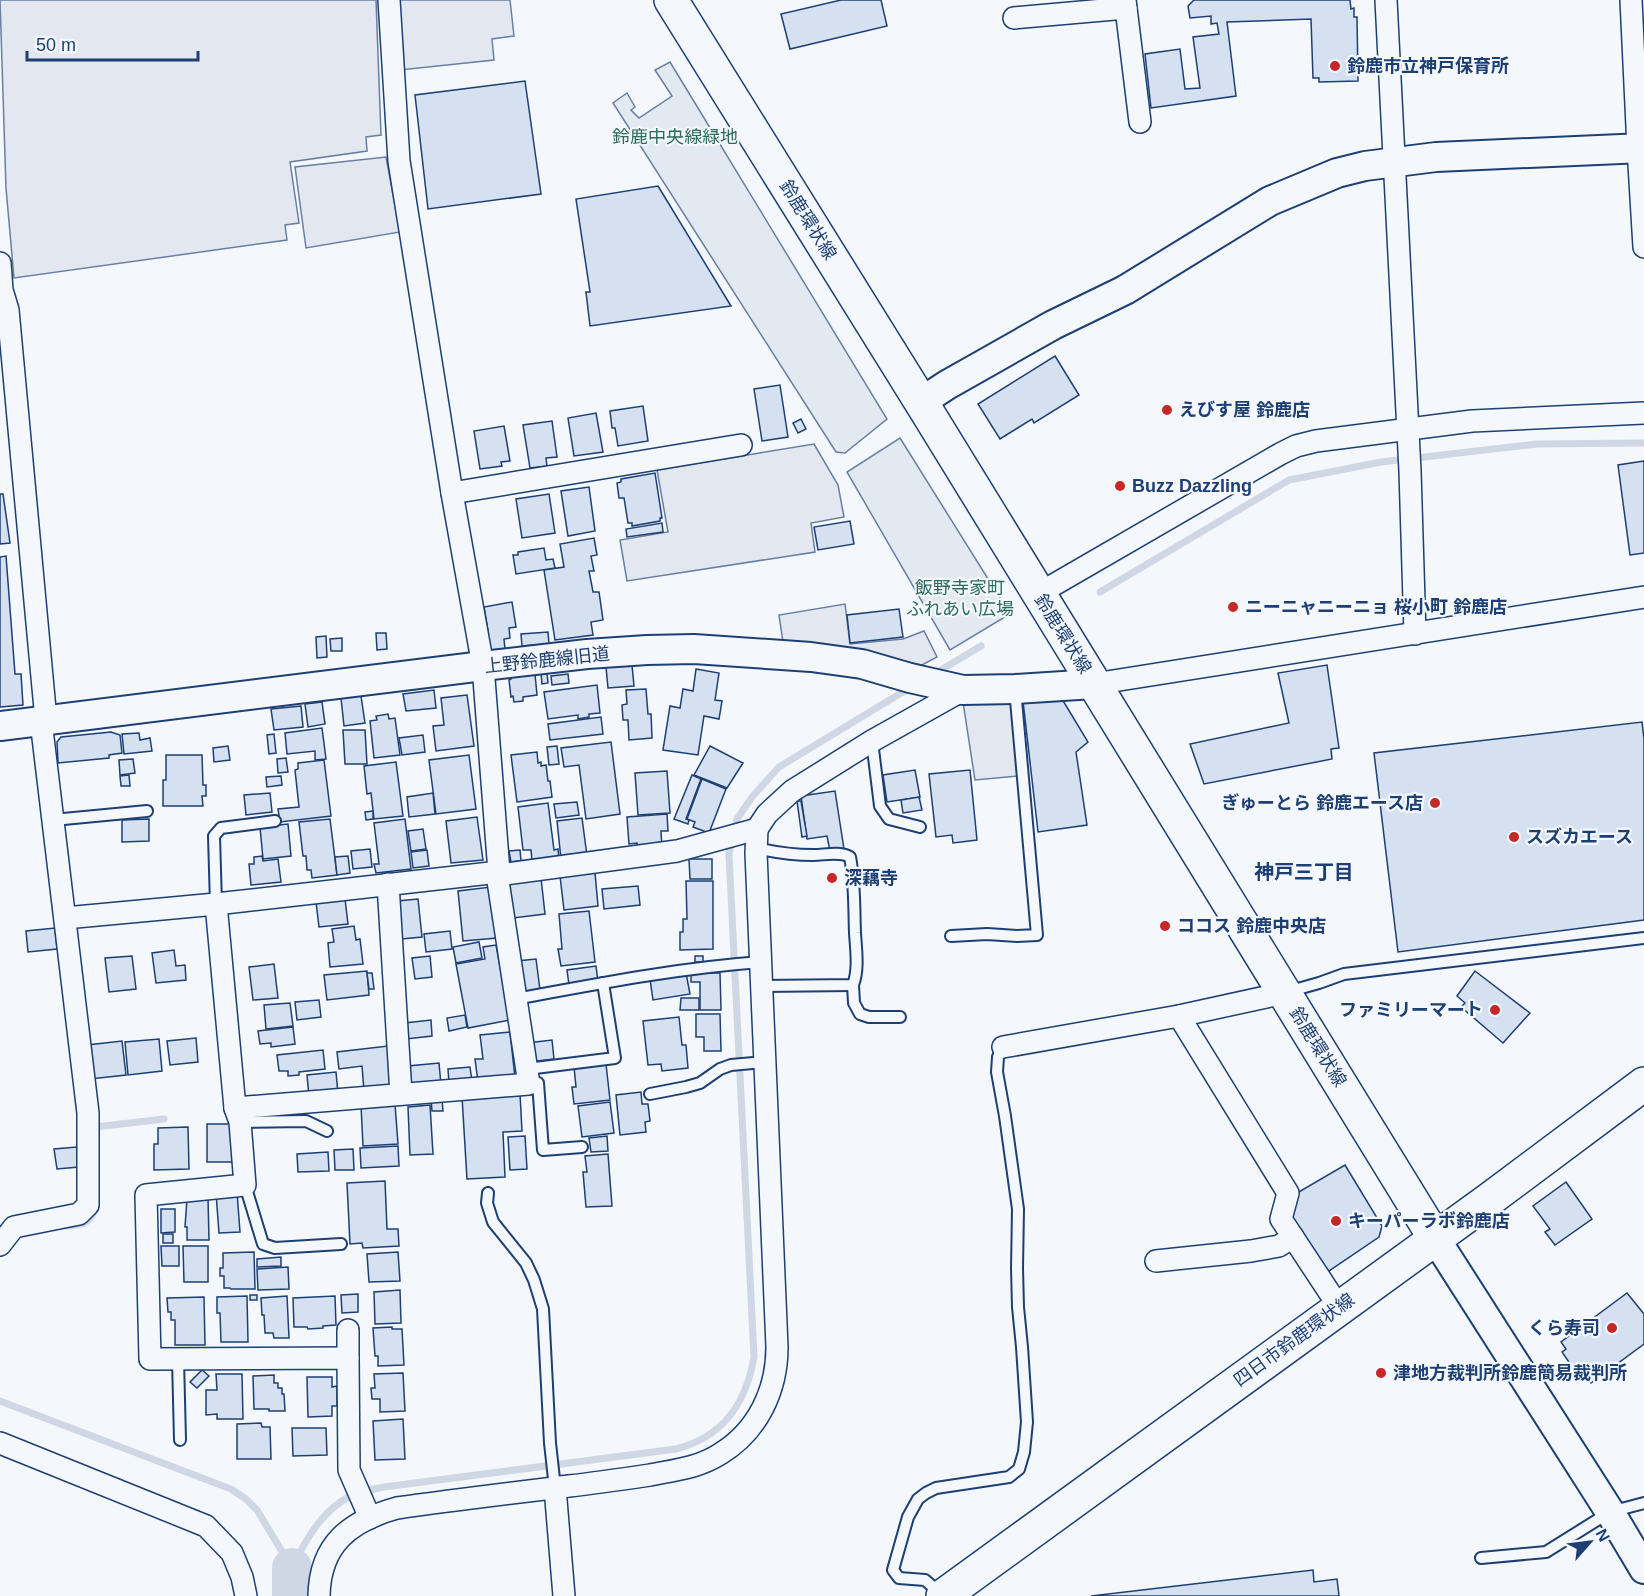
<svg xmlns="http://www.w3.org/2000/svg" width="1644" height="1596" font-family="Arial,'Noto Sans JP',sans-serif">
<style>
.green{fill:#e3e9f0;stroke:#687fa3;stroke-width:1.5}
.parking{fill:#e3e8f0;stroke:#687fa3;stroke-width:1.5}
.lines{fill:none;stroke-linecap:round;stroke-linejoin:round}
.stream{stroke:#cfd7e4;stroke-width:7}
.river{stroke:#cfd7e4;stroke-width:40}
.building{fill:#d5e0f0;stroke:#1d3f73;stroke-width:1.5}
.lane-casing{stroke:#1d3f73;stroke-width:14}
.street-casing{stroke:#1d3f73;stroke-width:24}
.secondary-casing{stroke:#1d3f73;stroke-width:32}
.primary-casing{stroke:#1d3f73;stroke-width:36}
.lane{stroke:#f4f7fb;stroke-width:10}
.street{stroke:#f4f7fb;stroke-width:21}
.secondary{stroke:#f4f7fb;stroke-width:28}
.primary{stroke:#f4f7fb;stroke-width:33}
.poi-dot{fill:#c62828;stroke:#f4f7fb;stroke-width:2}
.labels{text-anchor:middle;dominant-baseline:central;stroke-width:4.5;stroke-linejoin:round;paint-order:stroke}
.poi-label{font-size:18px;font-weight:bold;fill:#1d3f73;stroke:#f4f7fb;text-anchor:start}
.park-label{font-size:18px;fill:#2c6c60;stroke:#f4f7fb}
.street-label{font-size:18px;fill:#1d3f73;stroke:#f4f7fb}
.neighbourhood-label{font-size:20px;font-weight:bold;fill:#1d3f73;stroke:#f4f7fb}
</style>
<rect width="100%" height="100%" fill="#f4f7fb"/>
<g class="green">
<path d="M670,62l217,357 -42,34 -9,-1 -223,-349 14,-10 8,14 -4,3 8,8 33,-22 -17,-26z"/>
<path d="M900,438l110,176 -60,36 -103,-178z"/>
</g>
<g class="parking">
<path d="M0,0h376l5,135 -15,2 1,14 -77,11 9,61 -14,2 2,15 -273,38 -8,-90z"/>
<path d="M395,0h115l4,36 -22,3 2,21 -94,10z"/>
<path d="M386,157l14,75 -94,16 -11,-81z"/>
<path d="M814,444l24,41 6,32 -33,6 4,29 -188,29 -7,-41 48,-8 -11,-62z"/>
<path d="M845,604l5,40 53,-5 21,-8 13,26 -15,8 -65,-14 -74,-9 -4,-27z"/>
<path d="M963,702h45l6,6 5,68 -44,4z"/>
</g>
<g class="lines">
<g class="stream">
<path d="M1100,592l189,-112 92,-18 156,-18 107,-1"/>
<path d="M934,674l47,-28"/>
<path d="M95,1130v-3l69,-8"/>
<path d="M66,1226c18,-1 23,-1 30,-19"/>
<path d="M0,1401l231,88 15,10 11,11 35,58"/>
<path d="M292,1568c14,-29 30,-58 60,-73 9,-4 22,-6 32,-8l292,-38c48,-12 70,-46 78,-92l-25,-503 8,-35 15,-22 27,-30 132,-80"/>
</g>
<path class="river" d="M292,1568v28"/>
</g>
<g class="building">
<path d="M841,0h40l6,26 -97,23 -9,-35z"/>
<path d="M1194,0h156l1,9 3,-1v9h3l1,64 -39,1v-4h-6l-2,-59 -84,3 9,74 -85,12 -6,-54 35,-5 5,40 15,-1 -7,-51 26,-3 -2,-11 -6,1v-8l-21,2 -2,-12z"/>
<path d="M525,81l16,113 -113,15 -13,-114z"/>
<path d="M658,186l73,120 -141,20 -4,-34h4l-14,-93z"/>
<path d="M1055,356l24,39 -45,28 -2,-4 -32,20 -22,-35z"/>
<path d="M780,385l8,52 -26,4 -8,-52z"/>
<path d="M643,406l5,35 -30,5 -3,-18h-3l-2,-17z"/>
<path d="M596,413l7,39 -29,4 -6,-38z"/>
<path d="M801,419l5,10 -8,4 -5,-10z"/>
<path d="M552,421l5,36 -11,1 1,8 -17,2 -7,-43z"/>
<path d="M504,426l6,35 -9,1 1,4 -22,3 -6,-38z"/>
<path d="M1644,461v92l-14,2 -12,-90z"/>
<path d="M655,473l7,45h-2v3l-28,5v-3h-4l-4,-25h-5l-2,-15 4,-1v-3z"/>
<path d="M589,487l6,44 -27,5 -7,-45z"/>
<path d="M0,494h3l7,49 -10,1z"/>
<path d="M549,494l6,39 -33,5 -6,-39z"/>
<path d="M850,521l4,23 -36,6 -4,-23z"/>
<path d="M662,523l1,9 -36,5 -1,-8z"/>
<path d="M594,538l3,17 -6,1 3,15h-5l4,21h6l4,28 -12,2 2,13 -38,5 -11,-70 20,-3 -4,-23z"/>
<path d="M544,548l2,12 7,-1 2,9 -39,6 -3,-19h5v-3z"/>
<path d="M6,556l9,118h6l2,31 -23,2v-150z"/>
<path d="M512,602l4,25 -7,1 1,10 -6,1 1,10 -17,3 -2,-20 2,-1 -4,-24z"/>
<path d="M899,609l4,28 -53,6 -3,-28z"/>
<path d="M548,632l1,12 -27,2 -1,-12z"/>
<path d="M376,633h10l1,16 -10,1z"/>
<path d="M326,636l1,21 -10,1 -1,-21z"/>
<path d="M342,638v13h-11l-1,-12z"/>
<path d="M632,665l2,21 -26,2 -2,-21z"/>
<path d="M1327,665l12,83 -8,1 1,10 -128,25 -14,-40 99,-21 -11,-50z"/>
<path d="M696,669l23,4 -4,27 7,1 -3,18 -15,-3 -6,39 -35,-5 7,-44 10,2 3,-19 10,2z"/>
<path d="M541,673h6l1,10 -6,1z"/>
<path d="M535,674l2,21 -14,2v4l-9,1 -1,-6 -2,1 -2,-17 2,-1v-2z"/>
<path d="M568,674l1,9 -17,2 -1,-9z"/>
<path d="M597,685l3,28 -11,1v3l-11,2v-4l-30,4 -4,-27z"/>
<path d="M646,689l2,25h3l1,24 -23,2 -1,-20h-5l-1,-15 5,-1 -1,-14z"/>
<path d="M434,690l2,18 -30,3 -3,-17z"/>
<path d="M467,695l7,51 -38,5 -3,-25 11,-1 -3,-27z"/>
<path d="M361,696l4,27 -21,3 -3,-28z"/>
<path d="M1062,699l26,43 -12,10 11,73 -49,7 -15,-131z"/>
<path d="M322,702l3,22 -17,3 -3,-23z"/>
<path d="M301,706l2,21 -29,3 -3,-21z"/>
<path d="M388,714l1,5 6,-1 5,37 -26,3 -4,-37 7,-1 -1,-4z"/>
<path d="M601,717l2,17 -53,6 -2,-16z"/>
<path d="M1642,722l2,17v181l-246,32 -24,-199z"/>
<path d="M322,728l4,31 -11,1v-9l-28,3 -2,-21z"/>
<path d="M343,730h22l2,34h-22z"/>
<path d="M111,732l9,3 2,18 -13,2v3l-51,5 -1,-21 4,-5z"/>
<path d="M139,733l1,7 10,-2 2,13 -28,3 -2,-20z"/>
<path d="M274,734l2,19 -7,1 -2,-19z"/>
<path d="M423,735l2,17 -23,3 -3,-17z"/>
<path d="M611,742l9,72 -34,5 -7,-54 -15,2 -3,-19z"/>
<path d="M228,746l2,14 -16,2 -1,-14z"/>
<path d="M557,746l2,18 -10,1 -2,-18z"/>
<path d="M710,746l33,17 -16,25 -33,-13z"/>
<path d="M537,752l1,11 3,-1v4l5,-1 2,16h2l2,16 -35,5 -6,-47z"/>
<path d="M166,755h36l1,30h3v11h-4l1,10h-40v-26h3z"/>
<path d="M469,755l7,54 -40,5 -7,-54z"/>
<path d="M286,758l2,14 -10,1 -1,-14z"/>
<path d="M133,759l2,14 -15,2 -1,-15z"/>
<path d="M324,760l7,56 -51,6 -2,-13 21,-2 -4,-37 3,-1v-6z"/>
<path d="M396,762l7,54 -29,3 -3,-26 -4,1 -3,-28z"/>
<path d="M915,770l5,27 -33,5 -4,-27z"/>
<path d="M970,770l7,70 -24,3 -1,-8 -16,2 -7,-63z"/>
<path d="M667,771l3,42 -32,2 -3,-42z"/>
<path d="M129,775l1,11h-9l-1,-10z"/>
<path d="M692,775l9,4 -15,40 3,1 -1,4 -14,-5z"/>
<path d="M281,776l1,9 -15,2 -1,-10z"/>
<path d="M702,779l24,10 -17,44 -16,-6 2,-5 -8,-3z"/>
<path d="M835,791l9,58 -14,2 -3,-15 -20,3 -6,-43z"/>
<path d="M270,793l2,19 -26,3 -2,-20z"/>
<path d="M433,793l2,21 -26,3 -2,-20z"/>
<path d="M919,797l3,13 -19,3 -2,-13z"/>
<path d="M797,801h4l6,35 -5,1z"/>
<path d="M577,802l2,13 -23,3 -2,-14z"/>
<path d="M548,803l6,47 4,-1 1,9 -27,3 -1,-11h-8l-5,-43z"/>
<path d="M373,811v8l-7,1 -1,-8z"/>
<path d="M667,814l1,17h-7l1,19 -24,2 -1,-9 -8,1 -2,-27z"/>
<path d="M477,817l6,43 -32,3 -5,-42z"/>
<path d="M582,818l5,38 -26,3 -4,-38z"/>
<path d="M149,819v22l-27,1v-22z"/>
<path d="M330,819l7,56 -25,3 -1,-8h-4l-1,-14h-3l-4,-34z"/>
<path d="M405,819l6,50 -35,4 -2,-9h5l-5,-41z"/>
<path d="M288,824l3,32 -28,3 -3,-32z"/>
<path d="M423,829l3,20 -15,2 -3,-20z"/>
<path d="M370,849l2,18 -19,2 -2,-18z"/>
<path d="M427,850l2,16 -16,2 -2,-16z"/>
<path d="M520,850l1,11 -10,1 -2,-11z"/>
<path d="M262,856l1,5 15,-2 3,23 -30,3 -2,-21h5v-7z"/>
<path d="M348,856l2,17 -13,2 -2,-18z"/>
<path d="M689,859h23v20h-22z"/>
<path d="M595,873l3,33 -34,4 -4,-34z"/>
<path d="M541,878l4,36 -32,4 -4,-37z"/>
<path d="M686,881h27v68l-33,1v-18h3v-13h4z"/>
<path d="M638,886l2,19 -36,4 -2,-20z"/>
<path d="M491,887l6,51 -34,3 -5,-50z"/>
<path d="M345,899l3,25 -29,3 -3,-25z"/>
<path d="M418,899l4,38 -20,2 -5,-38z"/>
<path d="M589,911l6,51 -34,4 -3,-17h4l-3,-35z"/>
<path d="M354,926l2,14 4,-1 3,25 -33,3 -2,-24 6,-1 -2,-13z"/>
<path d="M55,928l2,21 -29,3 -2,-21z"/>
<path d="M450,931l2,18 -26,3 -2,-18z"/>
<path d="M479,942l3,16 -26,5 -3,-16z"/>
<path d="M496,945l14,75 -42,8 -12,-64 29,-5 -2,-12z"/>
<path d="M174,950l2,16 9,-1 1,15 -30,3 -4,-30z"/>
<path d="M132,956l4,33 -27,3 -4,-34z"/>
<path d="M430,956l2,21 -17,2 -3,-21z"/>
<rect x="695" y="956" width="8" height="6"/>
<path d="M536,959l4,31 -20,2 -3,-31z"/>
<path d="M274,964l4,34 -25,2 -4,-33z"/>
<path d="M596,966l2,16 -29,3 -2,-15z"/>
<path d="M367,971l2,24 -42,5 -3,-25z"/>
<path d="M1475,971l55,42 -27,30 -42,-36 4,-4 -8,-7z"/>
<path d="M367,973h5l2,16h-5z"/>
<path d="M686,973l4,21 -37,6 -3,-21z"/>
<path d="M691,973h29l1,37h-21v-28h-9z"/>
<path d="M681,998h18v12h-19z"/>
<path d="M319,1000l2,17 -24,3 -2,-18z"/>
<path d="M290,1003l3,23 -27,3 -2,-24z"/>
<path d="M696,1014h24l1,37h-17v-14h-8z"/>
<path d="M465,1015l2,12 -18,4 -2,-13z"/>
<path d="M679,1017l3,28h4l2,23 -26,3 -1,-7 -13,1 -5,-44z"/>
<path d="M431,1020l1,16 -26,3 -1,-16z"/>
<path d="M293,1027l2,17 -24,3v-4l-11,1 -2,-13z"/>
<path d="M510,1032l5,46 -37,4 -3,-23h8l-3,-24z"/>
<path d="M196,1038l2,24 -28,3 -3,-24z"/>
<path d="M159,1039l3,32 -34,4 -3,-33z"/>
<path d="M552,1040l2,19 -25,3 -2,-19z"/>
<path d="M122,1041l4,34 -36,4 -3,-34z"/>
<path d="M388,1046l5,42 -29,3 -2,-25 -23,3 -2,-17z"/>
<path d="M323,1050l2,19 -26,3v3l-11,1v-5h-9l-2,-16z"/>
<path d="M439,1063l2,22 -31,3 -2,-22z"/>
<path d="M606,1064l4,36 -36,4 -2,-17h4l-2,-20z"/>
<path d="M470,1067l2,14 -23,2 -1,-14z"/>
<path d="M336,1072l2,22 -29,3 -2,-22z"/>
<path d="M641,1092l1,12h6l2,17 -5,1 1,10 -26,3 -4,-40z"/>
<path d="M520,1094l2,37 -19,1 2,45 -38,2 -5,-82z"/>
<path d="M431,1099h11l1,12h-11z"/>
<path d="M610,1102l4,31 -32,4 -4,-31z"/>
<path d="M395,1104l3,40 -35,2 -2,-41z"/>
<path d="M430,1105l3,49 -23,1 -2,-48z"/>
<rect x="207" y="1124" width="26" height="38"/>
<path d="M188,1127l1,42 -35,1v-26h4v-16z"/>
<path d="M525,1136l2,33 -17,1 -2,-33z"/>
<path d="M607,1136l1,15 -17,1 -2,-14z"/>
<path d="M398,1146l1,20 -38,2 -1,-20z"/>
<path d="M77,1147l2,20 -22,2 -3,-20z"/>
<path d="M353,1149l1,21h-19l-1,-20z"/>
<path d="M328,1152l1,19 -31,1 -1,-18z"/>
<path d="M608,1154l4,52 -26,1 -3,-35h4l-2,-16z"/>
<path d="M1345,1165l37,61 -3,11 -53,36 -36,-56 7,-24z"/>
<path d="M385,1181l2,48h11l1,17 -36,2 -1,-5 -12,1 -3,-61z"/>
<path d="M1566,1182l26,37 -37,26 -10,-13 5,-3 -17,-23z"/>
<path d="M237,1192l3,40 -21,1 -3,-40z"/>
<path d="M208,1198l1,42h-22v-13h-2l2,-28z"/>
<path d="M161,1209h14v23l-14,1z"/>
<rect x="163" y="1234" width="10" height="9"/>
<path d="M161,1246h18v20h-17z"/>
<path d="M183,1246h25v36h-24z"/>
<path d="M254,1252l1,37h-24l-1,-1h-6v-12h-4v-8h3v-15z"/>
<path d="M398,1252l2,29 -31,1 -2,-28z"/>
<path d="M281,1257v9l-24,1v-8z"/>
<path d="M288,1267l1,22 -31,1 -1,-21z"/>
<path d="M400,1290l1,33 -26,1 -1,-32z"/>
<path d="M1627,1293l17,21v30l-53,39 -11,-15 -5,3 -13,-19 4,-3 -5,-7z"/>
<path d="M358,1294v18l-16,1 -1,-18z"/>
<rect x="250" y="1295" width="7" height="5"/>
<path d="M247,1296l1,46h-27l-1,-29h-3v-16z"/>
<path d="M287,1296l2,42h-15l-1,-5h-8l-1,-18h-2l-1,-17z"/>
<path d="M335,1296l1,29 -13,1v2l-15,1 -1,-2h-13l-1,-29z"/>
<path d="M204,1297l1,48h-30v-25h-4v-8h-3l-1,-14z"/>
<path d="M392,1327v2h10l2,36 -26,1v-10h-3l-2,-28z"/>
<path d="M202,1370l7,6 -12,12 -7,-6z"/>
<path d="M403,1373l2,38 -25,1v-13h-8l-1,-11h4l-1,-14z"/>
<path d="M216,1374h26l1,45h-26v-5l-11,1v-25h11z"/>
<path d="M274,1375v8h4v5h4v6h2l1,17h-16v-2h-15l-1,-33z"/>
<path d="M307,1377h25v10l5,-1v20h-5v10l-24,1z"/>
<path d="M403,1419l2,40 -30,1 -2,-39z"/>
<path d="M261,1423l1,4h8l1,32h-34v-35z"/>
<path d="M292,1428h34l1,27 -34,1z"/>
<path d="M1313,1570l1,12 23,-3 2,17h-248z"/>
</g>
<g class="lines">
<g class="lane-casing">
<g id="lane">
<path d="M872,741l8,65 9,13 31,8"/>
<path d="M53,820l94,-9"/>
<path d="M756,848c18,4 38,7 57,7 12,0 27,-4 37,2 5,25 4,51 5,76 1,16 4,37 -2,52l-91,1"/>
<path d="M216,904l-2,-68 7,-8 54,-7"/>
<path d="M951,936l36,-2 30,2 20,-1 -22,-246"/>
<path d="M853,985l1,18 6,11 9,3h31"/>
<path d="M1287,992l32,-9 25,-9 300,-36"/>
<path d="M515,999c82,-15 163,-31 246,-37"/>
<path d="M527,1069l88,-11 -12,-75"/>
<path d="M529,1084l9,-1 5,67 39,-3"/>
<path d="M650,1094l36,-7 14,-4 20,-14 11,-4 34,-3"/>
<path d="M240,1122l66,-1 21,10"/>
<path d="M245,1185l18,59 12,4 66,-4"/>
<path d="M488,1193l-1,10 6,19 33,41 8,17 9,29 7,134 5,45"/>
<path d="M178,1359l2,81"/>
<path d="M1481,1558l65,-6 64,-40 34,-9"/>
<path d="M940,1593l-15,-13 -26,-2 -6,-8 15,-53 10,-18 8,-6 10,-5 73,-11 10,-8 5,-17 3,-30 -5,-75 -4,-40 -1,-39 1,-59 -13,-93 -8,-44 1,-15 5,-10"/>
</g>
</g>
<g class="street-casing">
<g id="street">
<path d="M1125,0l15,122"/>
<path d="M1386,0l24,471 5,163"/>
<path d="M1631,0l7,148 6,99"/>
<path d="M1014,18l112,-10"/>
<path d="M0,263l2,27 6,20 38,410"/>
<path d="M452,493l289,-48"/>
<path d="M1038,594l242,-140 16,-8 20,-5 156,-20 172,-8"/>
<path d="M1094,684l550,-87"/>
<path d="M388,884l13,210"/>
<path d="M216,904l19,204 5,14 5,63 -99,10 4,164 198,-1 1,112 21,48"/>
<path d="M65,918l151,-14 283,-32 7,2 171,-23 80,-22 10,-15 25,-23 80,-50 91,-51"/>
<path d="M1179,1016l109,177 -7,26 58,88"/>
<path d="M1003,1047l176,-31 105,-23"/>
<path d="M235,1108l294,-24 -31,-203 1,-9 -16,-206 -31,-173 -53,-332 -10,-161"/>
<path d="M0,1245l14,-18 65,-13 9,-9v-92l-47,-392"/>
<path d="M1156,1261l95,-10 28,-5 14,-9"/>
<path d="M348,1358v-28"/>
<path d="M0,1443l206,83 26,27 10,24 4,19"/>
<path d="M555,1488l9,108"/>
<path d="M319,1596c1,-52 31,-75 78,-88 57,-8 115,-15 172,-22 27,-3 54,-7 81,-11 25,-5 48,-7 70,-21 38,-23 57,-64 57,-107l-21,-494 1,-24"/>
</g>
</g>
<g class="secondary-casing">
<g id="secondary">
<path d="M921,402l26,-17 106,-60 72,-35 145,-89 67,-28 28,-7 71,-9 208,-9"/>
<path d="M0,726l483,-60 104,-12 60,-4 47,-1 117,8 51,7 48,14 53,12 52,-1 79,-5"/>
<path d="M1435,1238l175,274 34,57"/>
</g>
</g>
<g class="primary-casing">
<g id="primary">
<path d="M671,0l255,410 509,828"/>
<path d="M943,1596l547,-397 154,-115"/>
</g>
</g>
<use href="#lane" class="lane"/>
<use href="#street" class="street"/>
<use href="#secondary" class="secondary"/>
<use href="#primary" class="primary"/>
</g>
<g class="poi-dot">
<circle cx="1335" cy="66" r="6"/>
<circle cx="1167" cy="410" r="6"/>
<circle cx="1120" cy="486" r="6"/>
<circle cx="1233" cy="607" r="6"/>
<circle cx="1435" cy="803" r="6"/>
<circle cx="1514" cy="837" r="6"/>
<circle cx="832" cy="878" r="6"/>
<circle cx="1165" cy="926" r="6"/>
<circle cx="1495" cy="1010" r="6"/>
<circle cx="1336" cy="1221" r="6"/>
<circle cx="1612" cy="1328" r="6"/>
<circle cx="1381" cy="1373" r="6"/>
</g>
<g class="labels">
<g class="poi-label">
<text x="1347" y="66">鈴鹿市立神戸保育所</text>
<text x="1179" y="410">えびす屋 鈴鹿店</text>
<text x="1132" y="486">Buzz Dazzling</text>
<text x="1245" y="607">ニーニャニーニョ 桜小町 鈴鹿店</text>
<text x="1423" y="803" text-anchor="end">ぎゅーとら 鈴鹿エース店</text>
<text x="1526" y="837">スズカエース</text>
<text x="844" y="878">深藕寺</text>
<text x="1177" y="926">ココス 鈴鹿中央店</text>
<text x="1483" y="1010" text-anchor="end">ファミリーマート</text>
<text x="1348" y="1221">キーパーラボ鈴鹿店</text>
<text x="1600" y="1328" text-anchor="end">くら寿司</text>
<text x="1393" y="1373">津地方裁判所鈴鹿簡易裁判所</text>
</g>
<g class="park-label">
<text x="675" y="137">鈴鹿中央線緑地</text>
<text x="960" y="588">飯野寺家町<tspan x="960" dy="21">ふれあい広場</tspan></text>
</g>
<g class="street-label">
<text transform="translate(808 220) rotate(58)">鈴鹿環状線</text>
<text transform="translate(1063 634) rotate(58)">鈴鹿環状線</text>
<text transform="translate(547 660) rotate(-6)">上野鈴鹿線旧道</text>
<text transform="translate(1318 1047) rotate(58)">鈴鹿環状線</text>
<text transform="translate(1294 1340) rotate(-36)">四日市鈴鹿環状線</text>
</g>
<g class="neighbourhood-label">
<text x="1304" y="872">神戸三丁目</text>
</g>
</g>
<g transform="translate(1590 1542) rotate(62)" stroke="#f4f7fb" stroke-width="4.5" paint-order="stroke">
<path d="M0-4.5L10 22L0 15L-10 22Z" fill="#1d3f73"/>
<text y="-9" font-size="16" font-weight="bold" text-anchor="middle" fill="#1d3f73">N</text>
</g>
<path d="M27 51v9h171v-9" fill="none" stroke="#1d3f73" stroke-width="3"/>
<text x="36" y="51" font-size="18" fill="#1d3f73" stroke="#f4f7fb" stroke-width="4.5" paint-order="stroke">50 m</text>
</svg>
